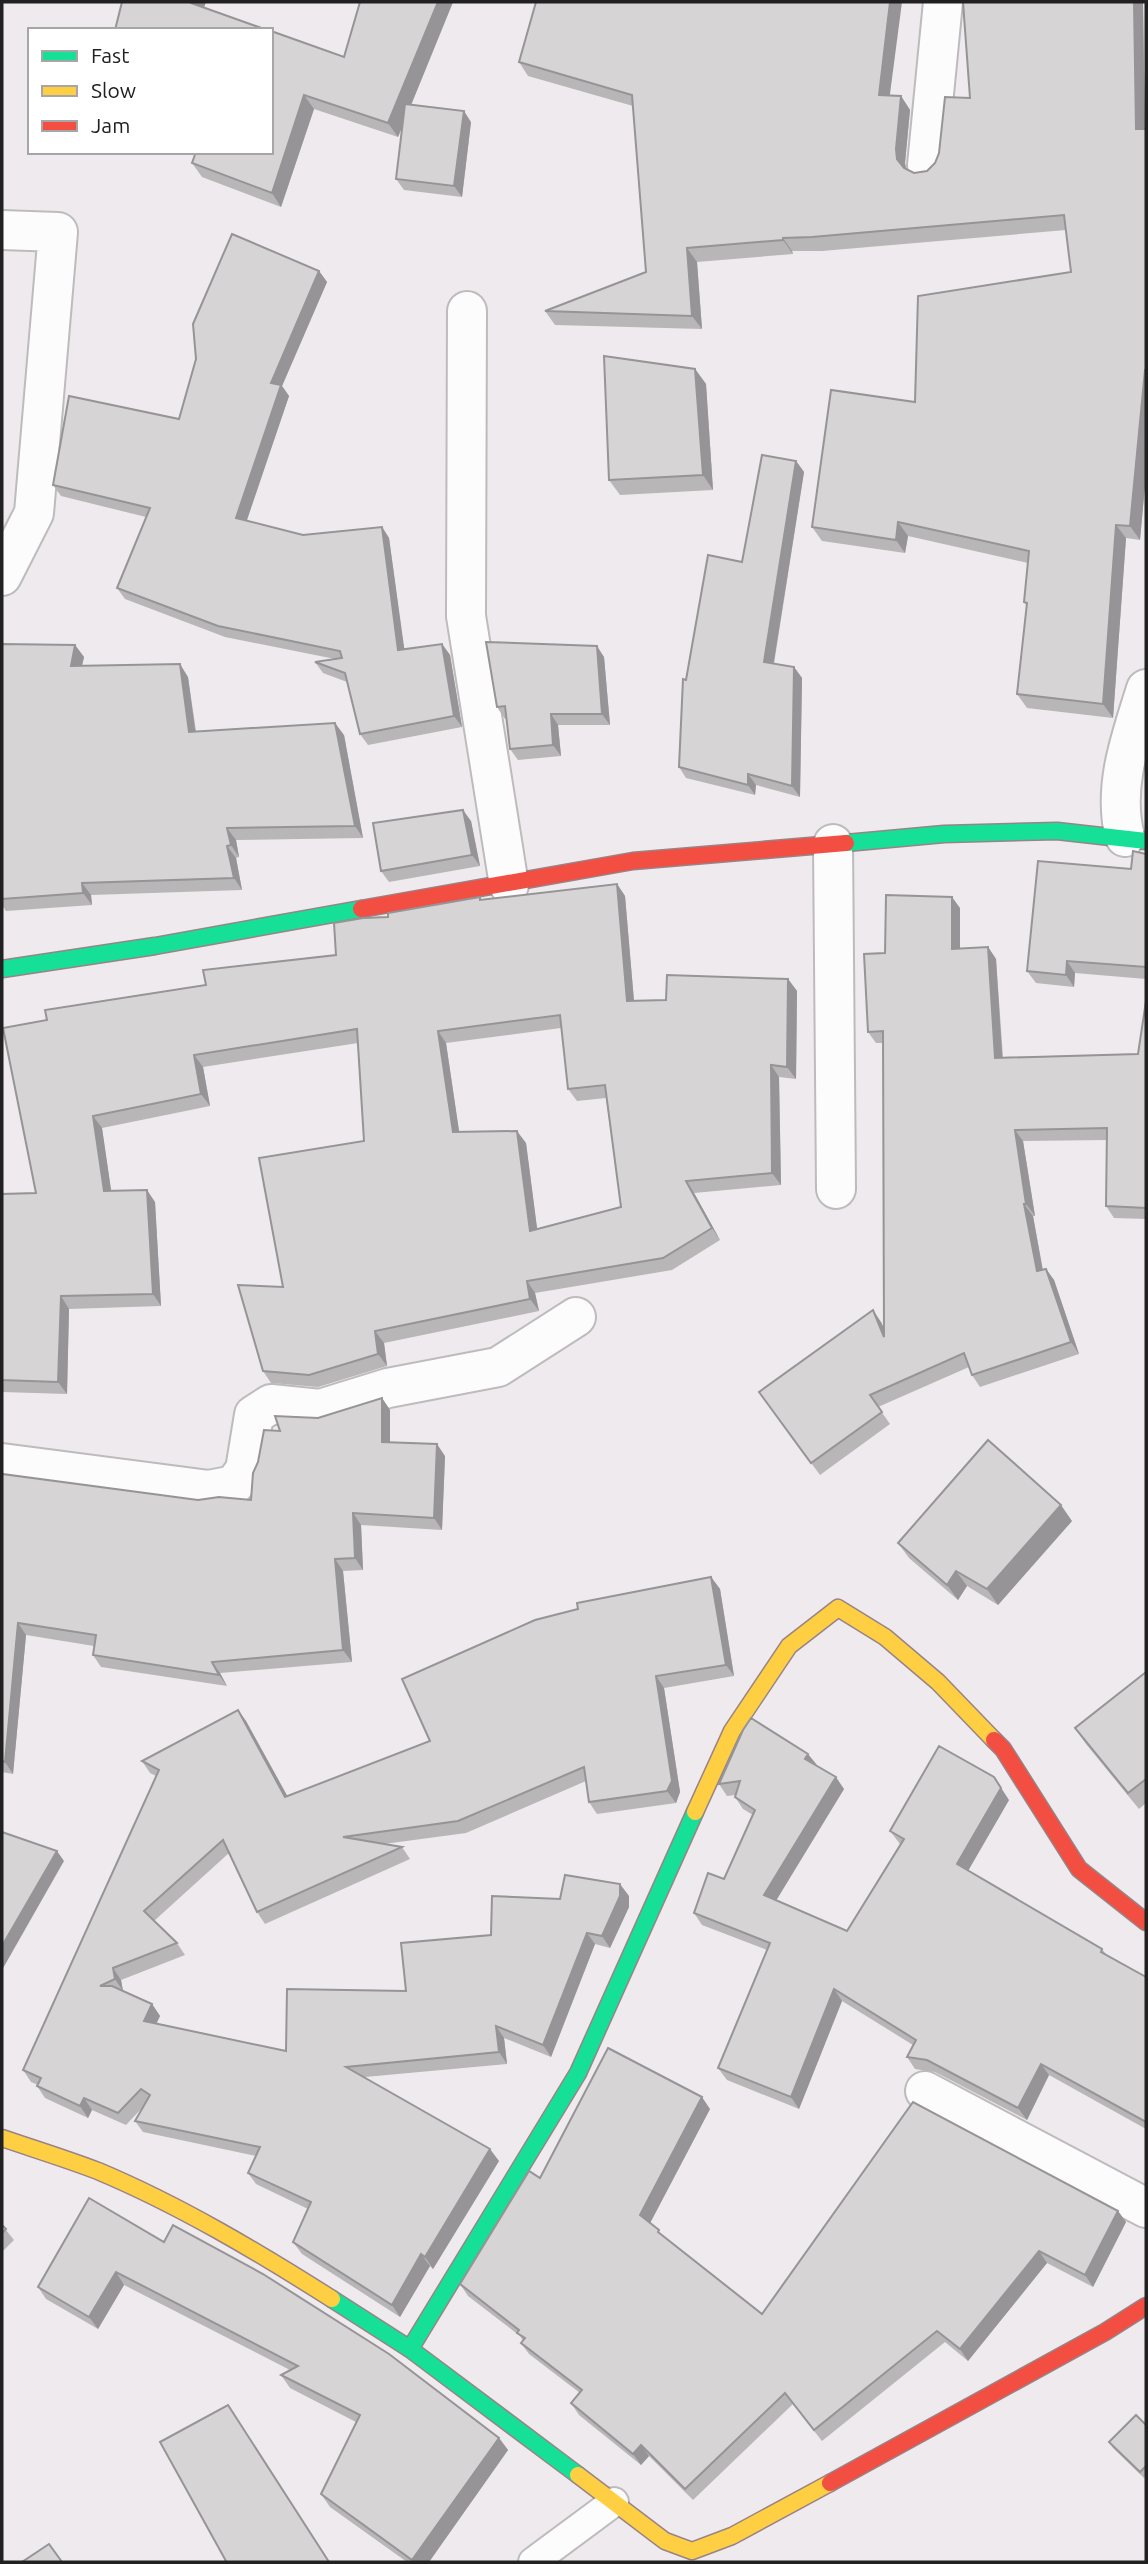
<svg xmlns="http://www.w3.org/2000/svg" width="1148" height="2564" font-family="Ubuntu,sans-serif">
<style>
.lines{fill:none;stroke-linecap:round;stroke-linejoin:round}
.lane-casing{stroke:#bebbbd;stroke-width:32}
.street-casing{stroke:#bebbbd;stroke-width:42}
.fast-casing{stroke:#988387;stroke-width:19}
.slow-casing{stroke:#988387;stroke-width:19}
.jam-casing{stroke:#988387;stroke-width:19}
.lane{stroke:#fdfcfc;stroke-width:28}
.street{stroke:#fdfcfc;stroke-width:38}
.fast{stroke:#16e098;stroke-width:16}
.slow{stroke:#ffcf43;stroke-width:16}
.jam{stroke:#f24e42;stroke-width:16}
.wall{fill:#b9b6b8;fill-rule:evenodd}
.shaded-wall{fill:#969496}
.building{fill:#d7d4d6;stroke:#969496;stroke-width:2;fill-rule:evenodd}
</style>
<rect width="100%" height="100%" fill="#efeaed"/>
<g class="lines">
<g class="lane-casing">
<path id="lane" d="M533,2562l81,-60"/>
</g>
<g class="street-casing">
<g id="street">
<path d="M927,165l16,-163"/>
<path d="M2,230l56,2 -24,281 -32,63"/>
<path d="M467,311l-1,305 43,269"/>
<path d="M1125,837c-13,-50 6,-100 21,-148"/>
<path d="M833,844l3,345"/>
<path d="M2,1463l207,27 25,-5 11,-15 9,-55 17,-11 49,5 68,-21 110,-21 78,-50"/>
<path d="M925,2091l221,117"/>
</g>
</g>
<g class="fast-casing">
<g id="fast">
<path d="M846,843l98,-9 113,-3 89,10"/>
<path d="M2,969l153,-23 206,-37"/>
<path d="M332,2299l78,50 168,126"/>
<path d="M410,2349l168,-276 117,-261"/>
</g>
</g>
<g class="slow-casing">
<g id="slow">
<path d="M695,1812l37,-81 57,-85 49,-38 47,29 53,45 56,58"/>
<path d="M2,2138c32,11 65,21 96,33 81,34 160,81 234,128"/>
<path d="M578,2475l87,66 27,10 40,-15 98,-53"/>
</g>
</g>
<g class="jam-casing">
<g id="jam">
<path d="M361,909l272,-48 213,-18"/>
<path d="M994,1740l9,9 76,120 67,53"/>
<path d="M830,2483l275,-151 41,-26"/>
</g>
</g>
<use href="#lane" class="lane"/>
<use href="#street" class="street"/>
<use href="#fast" class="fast"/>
<use href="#slow" class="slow"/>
<use href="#jam" class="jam"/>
</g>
<g class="wall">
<path d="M453,2l-42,103 60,17 -9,75 -58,-7 -8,-11 6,-51 -4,9 -84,-28 -33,98 -79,-30 -10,-14 3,-9 -6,-2h82v-121l73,26z"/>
<path d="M963,2h180l2,127h1v345l-6,66 -14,-2 -13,180 -86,-10 -10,-14 10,-88 -3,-4 4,-39 -120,-27 -3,17 -83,-12 -10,-14 103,-125 156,-130 -5,-42 -244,21h-30l1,3 -96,8 5,67 -147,-4 -10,-14 101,-39 -13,-166 -105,-30 -9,-14 382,34 9,14 -5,53 1,6 8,4 13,-2 8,-8 35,-65z"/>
<path d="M319,271l8,11 -45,104 7,10 -43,125 57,14 79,-8 7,11 15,112 38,-6 8,11 12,72 -94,18 -8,-11 -13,-52 -24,-9 -8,-11 20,-3 -110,-22 -100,-38 -8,-11 29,-71 -85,-21 -8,-11 126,-66z"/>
<path d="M695,369l11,15 7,106 -93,5 -11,-15z"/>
<path d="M796,461l8,11 -30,192 20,3 8,11 -2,119 -44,-12 -1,10 -69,-17 -7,-11 7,-87 56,-118z"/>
<path d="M2,644l73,1 9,12 -2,9 106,11 8,54 148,4 19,103 -127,2 3,17 -3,1 6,32 -151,5 1,10 -86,6 -4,-6z"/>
<path d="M604,657l6,68h-52l3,31 -43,4 -8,-11 -3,-31 -2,1 -8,-12z"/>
<path d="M471,821l9,45 -91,16 -8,-11z"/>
<path d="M1146,854v125l-71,-6 -1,14 -38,-4 -9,-12z"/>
<path d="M617,884l8,12 9,105 32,-1 122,-21 9,12 -1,88 -17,-2 2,108 -87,8 26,47 -48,30 -137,23 4,18 -155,32 3,23 -69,21 -47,-4 -8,-12 20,-84 81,-146 -6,-98 -155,24 7,39 -108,22 9,63 44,11 6,104 -92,3 -2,85 -65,-2v-198l34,-1 11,-173 159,-35 130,-30 52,-38 93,-17zM561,1028l7,61 9,12 29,-3 15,109 -84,22 -11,-86 -67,-11 -13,-89z"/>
<path d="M960,908v41l28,-2 8,12 7,98 135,-3 8,-53v218l-32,-1 -8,-12 1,-66 -84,1 12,75h-2l10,54 3,-1 8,11 25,74 -99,33 -8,-12 -3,-8 -91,40 12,17 -70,51 -61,-83 122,-70 3,7 -1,-286h-7l-8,-11 17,-79z"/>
<path d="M382,1398l8,12v32l55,14 -3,74 -81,-5 2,45 -20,1 9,91 -132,11 7,13 -126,-19 -8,-12 1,-9 -68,-11 -13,139 -11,-2v-298l196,26h53l29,-69z"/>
<path d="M1072,1521l-74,84 -31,-19 -9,14 -49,-42 -11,-15z"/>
<path d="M711,1577l9,12 14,87 -70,12 16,104 -4,11 -79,11 -8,-12 -3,-21 -120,52 -82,11 18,3 8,12 -145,65 -8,-12 -28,-59 -75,68 23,22 8,12 -64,25 2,11 29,13 8,12 -4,8 130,27 120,-60 85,-56 69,-36 69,-3v11l-19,41 -15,-4 -44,113 -47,-19 3,26 -142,13 134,84 -66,108 -3,-3 -30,51 -98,-63 -9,-12 15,-33 -52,-25 -8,-11 8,-17 -113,-24 -8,-11 8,-14 -17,18 -34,-15 -4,8 -43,-20 -8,-12 1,-1 -7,-3 -8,-12 133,-294 -6,-3 -8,-12 96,-51 8,11 41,75 143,-55z"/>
<path d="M1146,1672v131l-7,6 -53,-65 -11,-16z"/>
<path d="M816,1766l28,23 -68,112 71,30 53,-87 -10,-13 119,-31 -41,71 134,78 4,5 40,23v152l-97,-54 -22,45 -92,-48 -20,-3 -8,-12 6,-12 -71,-44 -43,108 -72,-29 -9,-12 49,-118 -65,-25 -8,-12 30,-34 29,-64 -10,-6 -8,-12v-2l-8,1 -8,-12z"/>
<path d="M710,2109l-60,114 14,14 98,77 356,-103 8,11 -33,65 -46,-24 -79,98 -23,-19 -123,99 -29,-37 -100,96 -44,-44 -8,9 -62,-50 -8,-12 9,-10 -51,-39 -8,-11 2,-2 -3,-5 -52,-40 -8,-12 80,-106z"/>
<path d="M2,2225l12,15 -12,12z"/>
<path d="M164,2242l335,196 9,12 -79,112h-22l-77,-55 -9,-13 35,-72 -66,-34 -9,-13 9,-5 -166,-85 -26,44 -52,-30 -8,-12z"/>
<path d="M1146,2425v50l-2,3 -31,-30 -4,-6z"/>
</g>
<g class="shaded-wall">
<path d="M191,2h15l-5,15 -10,-14z"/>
<path d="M438,2h15l-55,135 -10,-14z"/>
<path d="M890,2h12l-14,107 -9,-14z"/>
<path d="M1134,2h9l2,141 -9,-14z"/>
<path d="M304,95l10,14 -33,98 -9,-14z"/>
<path d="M901,96l9,14 -5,53 2,10 -10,-14 -1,-10z"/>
<path d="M464,111l7,11 -9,75 -8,-11z"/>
<path d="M783,238l9,13 1,3 -10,-14z"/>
<path d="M687,248l10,14 5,67 -10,-13z"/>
<path d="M319,271l8,11 -45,104 7,10 -45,133 -8,-11 35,-135z"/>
<path d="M695,369l11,15 7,106 -10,-15z"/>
<path d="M1145,370l1,2v102l-6,66 -10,-14z"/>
<path d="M796,461l8,11 -32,201 -8,-11z"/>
<path d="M898,522l10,14 -3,17 -9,-13z"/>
<path d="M1116,525l10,13 -13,180 -10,-14z"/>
<path d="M382,527l7,11 17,123 -8,-11z"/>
<path d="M442,644l8,11 12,72 -8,-11z"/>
<path d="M75,645l9,12 -5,21 -8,-12z"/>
<path d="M597,646l7,11 6,68 -8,-11z"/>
<path d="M180,664l8,13 9,67 -8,-12z"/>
<path d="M794,667l8,11 -2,119 -8,-11z"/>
<path d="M551,714l7,11 3,31 -8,-11z"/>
<path d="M335,723l9,12 19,103 -8,-12z"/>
<path d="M748,774l8,11 -1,10 -7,-10z"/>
<path d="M463,810l8,11 9,45 -8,-11z"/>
<path d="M227,828l9,12 3,17 -8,-12z"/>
<path d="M227,846l9,12 6,32 -8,-12z"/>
<path d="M82,883l9,12 1,10 -9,-12z"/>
<path d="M617,884l8,12 10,117 -8,-12z"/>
<path d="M952,897l8,11v53l-8,-12z"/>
<path d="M988,947l8,12 7,110 -8,-11z"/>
<path d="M1067,961l8,12 -1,14 -8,-12z"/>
<path d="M788,979l9,12 -1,88 -9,-12z"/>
<path d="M438,1031l8,12 15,101 -8,-12z"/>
<path d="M194,1055l9,12 7,39 -9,-12z"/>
<path d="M771,1065l8,12 2,108 -9,-12z"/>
<path d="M93,1116l9,12 11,75 -9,-12z"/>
<path d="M1015,1130l8,11 12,75 -9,-12z"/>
<path d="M517,1131l9,12 13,100 -9,-12z"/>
<path d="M686,1181l8,12 26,47 -8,-12z"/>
<path d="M147,1190l8,12 6,104 -8,-12z"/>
<path d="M1024,1204l9,12 12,67 -8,-12z"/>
<path d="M1046,1269l8,11 25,74 -8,-12z"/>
<path d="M527,1281l8,12 4,18 -9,-12z"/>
<path d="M61,1296l8,13 -2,85 -9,-12z"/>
<path d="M873,1310l8,12 12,26 -9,-11z"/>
<path d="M375,1331l9,12 3,23 -9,-12z"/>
<path d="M382,1398l8,12v43l-8,-11z"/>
<path d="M437,1444l8,12 -3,74 -8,-12z"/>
<path d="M1061,1505l11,16 -74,84 -11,-16z"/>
<path d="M353,1513l8,12 2,45 -8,-12z"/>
<path d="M335,1559l8,12 9,91 -9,-12z"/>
<path d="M956,1571l11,15 -9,14 -11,-15z"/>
<path d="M711,1577l9,12 14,87 -8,-11z"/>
<path d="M18,1623l8,12 -13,139 -8,-12z"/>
<path d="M212,1662l8,11 7,13 -8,-11z"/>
<path d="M656,1676l8,12 16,104 -4,11 -9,-12z"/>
<path d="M238,1710l8,11 48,87 -9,-11z"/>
<path d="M808,1754l9,11 -12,-6z"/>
<path d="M836,1777l8,12 -72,118 -8,-12z"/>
<path d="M994,1777l15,23 -44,76 -8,-12z"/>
<path d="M57,1851l7,10 -62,109v-24z"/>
<path d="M620,1884l9,12v11l-19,41 -8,-12z"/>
<path d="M587,1933l8,11 -44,113 -8,-12z"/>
<path d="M113,1968l8,12 2,11 -8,-12z"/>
<path d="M834,1989l8,12 -43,108 -8,-12z"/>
<path d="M152,2004l8,12 -8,17 -8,-12z"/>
<path d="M496,2026l8,12 3,26 -8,-12z"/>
<path d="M1041,2064l8,11 -22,45 -9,-12z"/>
<path d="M702,2097l8,12 -62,118 -8,-12z"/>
<path d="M84,2098l8,12 -4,8 -8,-12z"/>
<path d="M490,2149l9,12 -66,108 -8,-12z"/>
<path d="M1118,2211l8,11 -33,65 -8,-12z"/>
<path d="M1039,2251l8,12 -79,98 -8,-12z"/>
<path d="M421,2254l9,12 -30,51 -8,-12z"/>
<path d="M116,2272l8,13 -26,44 -9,-12z"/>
<path d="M499,2438l9,12 -79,112h-15l-2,-2z"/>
<path d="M641,2445l8,11 -8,9 -8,-11z"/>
</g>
<g class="building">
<path d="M122,2h69v1l76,27h-152z"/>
<path d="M360,2h78l-50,121 -84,-28 -32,98 -80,-30 4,-11h75v-121l73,26z"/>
<path d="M536,2h354l-11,93 22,1 -5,53 1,10 7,9 10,5 13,-2 8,-8 4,-10 6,-56 25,1 -7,-96h171l2,127h10v241h-1l-15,156 -14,-1 -13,179 -86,-10 10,-91 -3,-1 5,-51 -131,-29 -2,18 -84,-13 19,-137 84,12 3,-106 153,-24 -7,-57 -252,22 -29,1v2l-96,8 5,68 -147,-5 101,-39 -14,-177 -113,-33z"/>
<path d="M405,104l59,7 -10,75 -58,-7z"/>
<path d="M232,234l87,37 -48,112 10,2 -45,133 67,17 79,-8 16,123 44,-6 12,72 -94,18 -15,-61 -30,-11 27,-4 -2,-7 -122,-25 -101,-38 33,-80 -97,-23 16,-89 110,23 17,-60 -3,-35z"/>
<path d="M604,356l91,13 8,106 -94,5z"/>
<path d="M762,455l34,6 -32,201 30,5 -2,119 -44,-12v11l-69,-18 4,-88 3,1 22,-125 34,7z"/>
<path d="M486,642l111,4 5,68h-51l2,31 -43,4 -5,-43 -8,1z"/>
<path d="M2,644l73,1 -4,21 109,-2 9,68 146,-9 20,103 -128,2 4,17 -4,1 7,32 -152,5 1,10 -81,6z"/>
<path d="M463,810l9,45 -91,16 -8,-48z"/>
<path d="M1133,851l13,3v113l-79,-6 -1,14 -39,-4 11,-110 93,8z"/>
<path d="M617,884l10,117 39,-1 1,-25 121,4 -1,88 -16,-2 1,108 -86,8 26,47 -49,30 -136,23 3,18 -155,32 3,23 -69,21 -46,-4 -25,-86 45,2 -24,-129 105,-17 -7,-112 -163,26 7,39 -108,22 11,75 43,-1 6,104 -92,2 -3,86 -56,-2v-186l34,-1 -33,-165 44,-8 -2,-10 161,-25 -3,-15 133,-15 -2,-32 29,-5 25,-1v-4l92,-16v3zM560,1015l8,74 37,-4 16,122 -91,24 -13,-100 -64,1 -15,-101z"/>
<path d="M886,895l66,2v52l36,-2 7,111 143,-4 8,-53v207l-40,-2 1,-78 -92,2 11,74h-2l13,67 9,-2 25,73 -99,33 -8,-22 -94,42 12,17 -71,51 -52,-71 114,-82 11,27 -1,-306 -15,1 -4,-78 21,-1z"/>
<path d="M382,1398v44l55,2 -3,74 -81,-5 2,45 -20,1 8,91 -131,12 7,13 -126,-20 3,-20 -78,-12 -13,139 -3,-1v-287l196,26 21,-3 32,3 2,-27 5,-11 6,-32 16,1 -5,-15 43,2z"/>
<path d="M988,1440l73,65 -74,84 -31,-18 -9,14 -49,-42z"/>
<path d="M711,1577l15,88 -70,11 16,105 -5,10 -78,11 -5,-35 -126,54 -115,16 59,10 -145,65 -34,-72 -79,71 33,32 -64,25 2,11 -15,7h12l40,18 -8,17 142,30 1,-62 119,2 -5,-48 90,-8 1,-39 68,3 5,-24 55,9v12l-18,40 -15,-3 -44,112 -47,-19 3,26 -153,15 144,82 -65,108 -4,-3 -29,51 -99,-63 18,-40 -63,-29 12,-26 -125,-26 15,-26 -9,-6 -23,24 -34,-15 -4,8 -43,-20 4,-8 -18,-8 136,-300 -17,-9 96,-51 47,87 145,-56 -28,-62 133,-59 43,-11 -1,-6z"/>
<path d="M1146,1672v107l-18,14 -53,-65z"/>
<path d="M751,1718l57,36 -3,5 31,18 -72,118 83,36 57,-92 -14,-8 49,-85 55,31 7,11 -44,76 145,85 -1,3 45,25v145l-105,-58 -23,44 -91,-48 -20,-3 9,-17 -82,-51 -43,108 -73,-29 52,-125 -76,-30 14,-40 16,6 31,-69 -20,-13 5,-16 -21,3 24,-54z"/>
<path d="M2,1832l55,19 -55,95z"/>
<path d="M608,2048l94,49 -62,118 19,15 -1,2 104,82 151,-212 205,109 -33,64 -46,-24 -79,98 -23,-18 -123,99 -29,-37 -100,96 -44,-44 -8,9 -62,-51 11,-13 -61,-47 4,-5 -8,-5 2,-3 -59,-46 69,-113 11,7z"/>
<path d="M89,2198l75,44 9,-17 90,49 126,80 110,84 -87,122 -91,-66 39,-79 -79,-40 17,-9 -182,-94 -27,45 -51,-30z"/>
<path d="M2,2225l4,4 -4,4z"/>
<path d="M228,2405l101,157h-105l2,-1 -66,-119z"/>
<path d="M1136,2415l10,10v41l-6,6 -31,-30z"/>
<path d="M49,2544l13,18h-40z"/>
</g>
<rect width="1148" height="2564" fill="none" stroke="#212121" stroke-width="7"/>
<rect x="28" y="28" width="245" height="126" fill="#ffffff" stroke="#a6a6a6" stroke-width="2"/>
<rect x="42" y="51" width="35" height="10" fill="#16e098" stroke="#a6a6a6" stroke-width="2"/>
<text x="91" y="63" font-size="21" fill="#212121">Fast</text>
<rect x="42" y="86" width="35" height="10" fill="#ffcf43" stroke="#a6a6a6" stroke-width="2"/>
<text x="91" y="98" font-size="21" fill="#212121">Slow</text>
<rect x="42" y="121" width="35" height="10" fill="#f24e42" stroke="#a6a6a6" stroke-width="2"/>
<text x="91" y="133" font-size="21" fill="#212121">Jam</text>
</svg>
